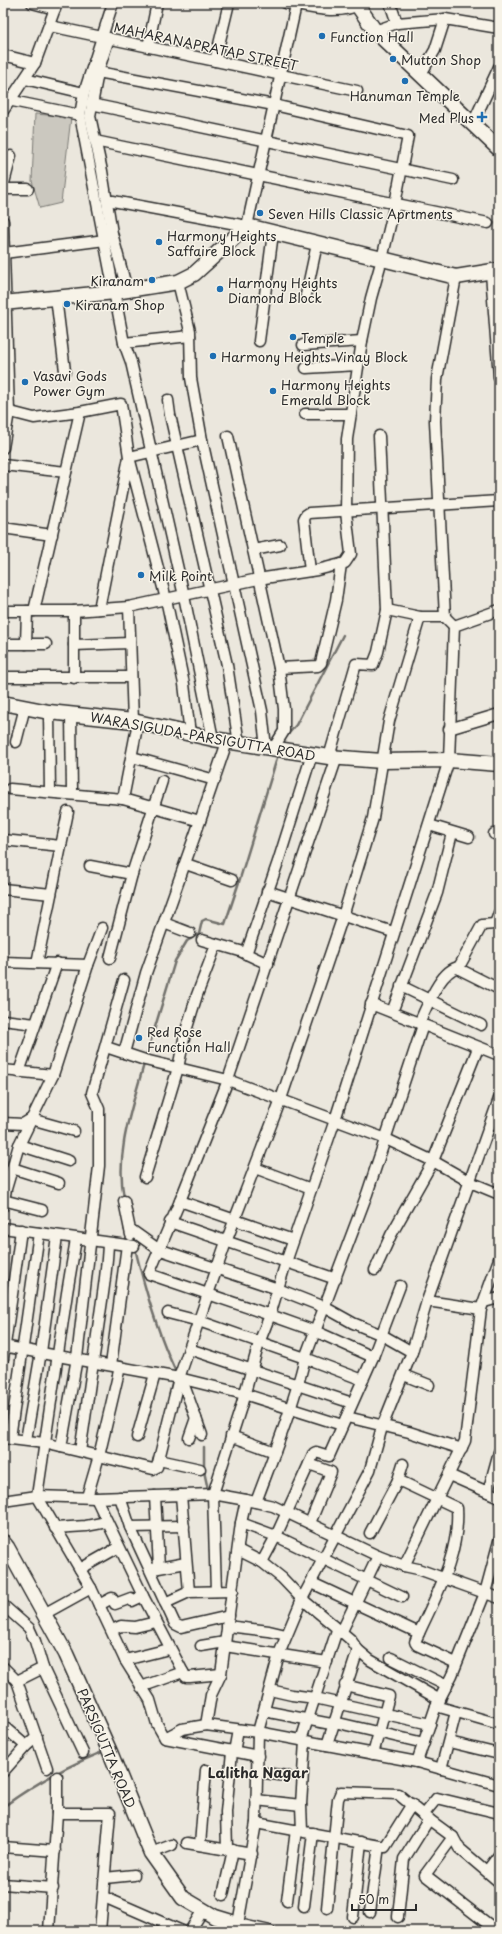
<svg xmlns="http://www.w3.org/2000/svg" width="502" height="1934" font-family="'Playpen Sans',sans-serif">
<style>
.green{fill:#cbc8bf;stroke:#7b7a75}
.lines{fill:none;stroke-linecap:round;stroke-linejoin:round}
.stream{stroke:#72716c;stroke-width:2.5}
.street-casing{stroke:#2b2b2b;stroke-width:13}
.secondary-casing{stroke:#2b2b2b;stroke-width:17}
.street{stroke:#f7f3e8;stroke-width:10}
.secondary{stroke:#f7f3e8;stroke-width:14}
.poi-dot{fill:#1f6fb2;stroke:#f7f3e8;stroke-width:1.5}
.labels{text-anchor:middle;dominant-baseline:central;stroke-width:3;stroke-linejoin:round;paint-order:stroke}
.poi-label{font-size:13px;fill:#2b2b2b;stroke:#f7f3e8;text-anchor:start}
.street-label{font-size:13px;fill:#2b2b2b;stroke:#f7f3e8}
.neighbourhood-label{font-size:14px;font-weight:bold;fill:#2b2b2b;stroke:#f7f3e8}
</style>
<rect width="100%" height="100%" fill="#ebe7dd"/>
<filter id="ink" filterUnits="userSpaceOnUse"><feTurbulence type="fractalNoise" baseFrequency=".025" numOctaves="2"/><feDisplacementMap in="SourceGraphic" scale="8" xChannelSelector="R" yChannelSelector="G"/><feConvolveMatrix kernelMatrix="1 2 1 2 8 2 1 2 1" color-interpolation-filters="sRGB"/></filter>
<g filter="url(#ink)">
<path class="green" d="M35,114l36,3 -10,86 -21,5 -8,-27z"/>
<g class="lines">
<g class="stream">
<path d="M285,738l11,-13 47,-90"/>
<path d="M146,1057l29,-96 12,-20 12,-7 3,-13 4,-2 19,5 14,-42 38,-124"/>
<path d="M124,1198c-9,-46 8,-90 20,-134"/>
<path d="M135,1248c10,42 22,83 40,122"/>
<path d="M204,1447v24l4,19"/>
<path d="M3,1807c31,-23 62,-40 97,-54"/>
</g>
<g class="street-casing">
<g id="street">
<path d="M32,3l23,6"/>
<path d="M113,3l-29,90 -4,22 44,228 7,19 53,234 29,143"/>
<path d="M286,3c26,5 53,13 77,0"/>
<path d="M390,3l7,20"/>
<path d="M50,26l307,65"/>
<path d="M375,31l22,-8 48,-4 54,9"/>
<path d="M109,38l-11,34 -8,44 12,55 10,62 15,57"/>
<path d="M148,47l9,-44"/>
<path d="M3,55l32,8"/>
<path d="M215,61l14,-58"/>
<path d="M421,74l14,-24 10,-31"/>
<path d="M25,79l59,14"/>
<path d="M3,99l77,16"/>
<path d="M91,104l362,76"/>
<path d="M3,111l32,-48 22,-60"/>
<path d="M473,123l26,-56"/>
<path d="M95,141l393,82"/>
<path d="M3,187l8,-31"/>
<path d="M3,189h25"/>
<path d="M107,201h6l134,25 49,-221"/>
<path d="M3,221l6,191 -6,36"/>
<path d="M4,253l101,-13"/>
<path d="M491,273l8,104"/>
<path d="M178,282l12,49 1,47 11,62 60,271 4,37"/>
<path d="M306,295l11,-51"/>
<path d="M56,297l9,74"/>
<path d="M259,341l14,-108"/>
<path d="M124,343l66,-7"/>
<path d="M303,345l59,-4"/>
<path d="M306,368l52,-3"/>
<path d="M168,400l2,15 57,250 12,79"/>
<path d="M3,410l31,8 46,-6 41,-8 8,53 -30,152"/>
<path d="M305,414h46"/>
<path d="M228,436l51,232 5,41v22l-11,18"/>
<path d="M3,465l63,7"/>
<path d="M3,528l49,7"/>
<path d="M253,550l27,-5"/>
<path d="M310,571l-6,-52 2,-4 3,-2 190,-12"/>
<path d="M129,607l4,114"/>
<path d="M387,610l33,7h25"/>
<path d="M3,611h71l55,-4 129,-28 59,-9 28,-7 6,-9 -5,-42 1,-73 15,-98 9,-43 11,-39 13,-55 13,-68 -134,-31 -176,-33"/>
<path d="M34,611l46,-199"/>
<path d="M454,626l-9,-9 -10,-196 2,-42 19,-102"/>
<path d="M3,644h43"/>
<path d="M26,644l1,-33"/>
<path d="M74,645l56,-2"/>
<path d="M279,668l39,-2 3,-3 15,-63 5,-36"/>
<path d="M3,677h128"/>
<path d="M74,678v-67"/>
<path d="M49,712l1,80"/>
<path d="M71,714l1,79"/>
<path d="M138,722l-15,77 77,22 27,-79"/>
<path d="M449,729l50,-15"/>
<path d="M190,734l-6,-50 -18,-85 -37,-142 73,-17"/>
<path d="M16,742l9,-35"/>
<path d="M132,757l83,23"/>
<path d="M329,757l27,-93 17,1 5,-13 9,-42 -8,-174"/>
<path d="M337,757l-109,323 -48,121 -31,73 121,41 45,16 58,26"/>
<path d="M10,789l113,10"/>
<path d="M429,825l40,12"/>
<path d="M494,834l5,1"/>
<path d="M3,840l58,6"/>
<path d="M186,864l46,16"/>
<path d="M90,866l42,8"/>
<path d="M3,889l48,5"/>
<path d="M267,891l126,41"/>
<path d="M499,913l-4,11 4,2"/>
<path d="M164,923l26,10"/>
<path d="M495,924l-13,1 -23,42 2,3 38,19"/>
<path d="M202,940l38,11 28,13"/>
<path d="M246,954l32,-92 34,-108"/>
<path d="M110,958l22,-84 30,-93"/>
<path d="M3,962l85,3"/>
<path d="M37,963l31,-151"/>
<path d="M401,986l80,39"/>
<path d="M371,1004l128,51"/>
<path d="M392,1012l45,-119 15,-60"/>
<path d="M3,1020l32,4"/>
<path d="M419,1023c8,-16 21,-53 40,-56"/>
<path d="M106,1047l39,13 83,20 158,59 47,22 37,21 29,12"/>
<path d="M124,1053l22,-80 54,-152"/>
<path d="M3,1070l50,5"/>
<path d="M19,1072l38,-109"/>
<path d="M3,1123l20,1 8,-5 43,12"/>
<path d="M19,1145l50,16"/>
<path d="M12,1168l47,15"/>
<path d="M255,1168l56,21"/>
<path d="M145,1177l33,-109 7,-34 12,-39 19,-50"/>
<path d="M3,1200l39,10"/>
<path d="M124,1201l7,34"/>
<path d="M180,1201l113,39"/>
<path d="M3,1206l3,-17 13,-44 34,-70 35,-110 14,-37"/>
<path d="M170,1222l166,57"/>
<path d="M3,1228l131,18"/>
<path d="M130,1229l28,20 120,40 48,19 27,15 29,12 30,17"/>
<path d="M76,1239l-9,54 -30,203 54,92 34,72 25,40 7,24 8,14 93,18"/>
<path d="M375,1270l16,-35 42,-74 45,-113"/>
<path d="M427,1301l54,8"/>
<path d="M484,1302l15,-4"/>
<path d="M168,1313l31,8 106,37 58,22"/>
<path d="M3,1346l176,32 65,16 98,31"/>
<path d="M189,1349l163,54"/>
<path d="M3,1359l18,-129"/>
<path d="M111,1365l16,-120"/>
<path d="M404,1375l25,10"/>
<path d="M178,1376l7,12 17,47"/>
<path d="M347,1417l62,15 53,17"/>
<path d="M231,1436l44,16"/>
<path d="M137,1437l18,-63"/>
<path d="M3,1438l41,5 109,26 4,-2 22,-89 10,-29 37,-107 55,-143 62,-183 30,-98 16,-97 31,-104"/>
<path d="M10,1438l29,-205"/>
<path d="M189,1438l7,-20"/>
<path d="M26,1440l15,-88 16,-116"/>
<path d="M61,1447l16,-89 22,-192v-57l-7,-16 32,-113"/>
<path d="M80,1451c6,-36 10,-72 16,-108 4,-33 11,-67 12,-100"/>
<path d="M159,1460l41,9"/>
<path d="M309,1464l22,8 -21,51"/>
<path d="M449,1475l50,22"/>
<path d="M488,1492l11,-40"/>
<path d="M181,1495l8,97"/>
<path d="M155,1496l4,71"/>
<path d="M87,1497l12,-41 21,-89"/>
<path d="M120,1497l10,30 45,97 6,3 48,-11"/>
<path d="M96,1498l47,98 40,76 3,5h4l31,-3"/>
<path d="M3,1501l34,-5 59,2 117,-4 33,6 27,6 105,50 26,10 14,3 81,29"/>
<path d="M256,1502c18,-48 37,-95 49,-144l62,-164 56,-169"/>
<path d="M241,1523l35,13 126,61"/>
<path d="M130,1527l54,-1"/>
<path d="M55,1528l31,-2 21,-4"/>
<path d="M370,1533l28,-53 5,-16"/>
<path d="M238,1550l24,12 20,16 20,21 48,40 8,11 12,10 70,40"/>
<path d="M262,1562l14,-26 38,-83 2,-1 13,4 44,-99 27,-71"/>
<path d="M404,1566l61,-125 16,-132 18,-50"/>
<path d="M80,1569l39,-22"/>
<path d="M153,1569l33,-6"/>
<path d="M312,1583l107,50c18,-39 41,-80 38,-125l-59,-28"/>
<path d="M216,1591l-3,-97 28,-87 18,-64 11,-28 16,-53 49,-142 114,-360 5,-134 45,-16"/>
<path d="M165,1603l24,-11 44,-1"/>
<path d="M3,1605l26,23 6,13 8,27 40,85"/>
<path d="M99,1605l13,-7 3,6 16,-6 1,3 11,-5"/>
<path d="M44,1614l47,-26"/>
<path d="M227,1626l42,5 17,4"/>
<path d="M112,1630l9,-4 14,1 21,-5"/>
<path d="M341,1633l37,-77"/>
<path d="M419,1633l-4,9 2,3 39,18"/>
<path d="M201,1646l24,-4"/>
<path d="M225,1646l102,16"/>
<path d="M391,1658l56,28"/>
<path d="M125,1660l44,-11"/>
<path d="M3,1667l14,14 30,87"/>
<path d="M17,1681l26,-13"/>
<path d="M345,1685l44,11 -16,58"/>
<path d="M141,1687l42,-15"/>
<path d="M270,1690l22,5 23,3 115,26"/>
<path d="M436,1706l63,18"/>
<path d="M264,1711l67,13 3,-2 90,21"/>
<path d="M206,1725l5,-30 10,-21 20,-151 5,-23"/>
<path d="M3,1726l23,20"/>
<path d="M165,1738l17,-9 24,-4 52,7 159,30 82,23"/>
<path d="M301,1740l36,-110"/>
<path d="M449,1742l50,12"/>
<path d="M327,1745l31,-95"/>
<path d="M234,1752l4,-22"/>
<path d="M417,1762l19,-56 16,-31 33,-82 14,-52"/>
<path d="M441,1769l15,-57"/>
<path d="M3,1772l23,-26 11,-9"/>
<path d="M257,1772l30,4"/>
<path d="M256,1800l45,5 4,-64"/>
<path d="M301,1805l1,26"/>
<path d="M57,1813h53l-10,118"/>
<path d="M423,1815l14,-17 62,15"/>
<path d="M256,1823l129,24 27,-43"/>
<path d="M453,1837l-28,38 72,56"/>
<path d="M187,1843l65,11"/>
<path d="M200,1845l6,-75"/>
<path d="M3,1847l52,4"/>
<path d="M227,1849l-1,-37 6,-60"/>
<path d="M151,1853l21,-8"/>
<path d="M487,1871l12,-16"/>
<path d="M105,1878l29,-3"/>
<path d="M3,1884l50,4"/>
<path d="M223,1895l10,-45"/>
<path d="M104,1897l78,34"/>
<path d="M287,1901l9,-71"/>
<path d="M304,1906l9,-73"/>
<path d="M327,1908l11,-109 3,-7 57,2 25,21 30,22 6,11 40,34"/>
<path d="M370,1912l9,-66"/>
<path d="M353,1917l8,-75"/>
<path d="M398,1917l6,-58 25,-40"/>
<path d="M49,1931l8,-118v-36"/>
<path d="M190,1931l13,-21"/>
<path d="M270,1931l-32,-7 18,-101 2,-91 21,-78 23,-55 68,-129 12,-43 30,-75 15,-51 72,-202"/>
</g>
</g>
<g class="secondary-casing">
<g id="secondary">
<path d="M356,3l19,28 124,118"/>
<path d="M3,303l112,-11 63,-10 16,-8 53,-48 209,51 43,-7"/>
<path d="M3,703l46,9 84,9 80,18 116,18 53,4 67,-1 50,4"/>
<path d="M3,1542l4,5 59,107 44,98 41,101 32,45 32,19 23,7 -2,7"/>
</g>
</g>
<use href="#street" class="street"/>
<use href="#secondary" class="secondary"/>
</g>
</g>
<g class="poi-dot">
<circle cx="322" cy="36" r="4"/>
<circle cx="393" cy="59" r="4"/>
<circle cx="405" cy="81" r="4"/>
<path d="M480 111h4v4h4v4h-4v4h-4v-4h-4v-4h4z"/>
<circle cx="260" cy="213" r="4"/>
<circle cx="159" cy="242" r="4"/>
<circle cx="152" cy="280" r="4"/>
<circle cx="220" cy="289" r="4"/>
<circle cx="67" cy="304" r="4"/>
<circle cx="293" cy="337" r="4"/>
<circle cx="213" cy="356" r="4"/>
<circle cx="25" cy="382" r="4"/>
<circle cx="273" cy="391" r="4"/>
<circle cx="141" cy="575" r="4"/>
<circle cx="139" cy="1038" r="4"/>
</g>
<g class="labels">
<g class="poi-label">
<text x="330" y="36">Function Hall</text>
<text x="401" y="59">Mutton Shop</text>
<text x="405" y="95" text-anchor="middle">Hanuman Temple</text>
<text x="474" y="117" text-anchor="end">Med Plus</text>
<text x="268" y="213">Seven Hills Classic Aprtments</text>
<text x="167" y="235">Harmony Heights<tspan x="167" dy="15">Saffaire Block</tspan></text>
<text x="144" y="280" text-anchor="end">Kiranam</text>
<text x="228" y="282">Harmony Heights<tspan x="228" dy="15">Diamond Block</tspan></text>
<text x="75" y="304">Kiranam Shop</text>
<text x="301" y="337">Temple</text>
<text x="221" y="356">Harmony Heights Vinay Block</text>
<text x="33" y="375">Vasavi Gods<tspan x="33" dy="15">Power Gym</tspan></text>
<text x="281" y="384">Harmony Heights<tspan x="281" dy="15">Emerald Block</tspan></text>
<text x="149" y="575">Milk Point</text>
<text x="147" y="1031">Red Rose<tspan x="147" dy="15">Function Hall</tspan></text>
</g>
<g class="street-label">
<text transform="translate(206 46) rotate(12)">MAHARANAPRATAP STREET</text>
<text transform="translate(203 736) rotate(10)">WARASIGUDA-PARSIGUTTA ROAD</text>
<text transform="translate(107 1748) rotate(67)">PARSIGUTTA ROAD</text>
</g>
<g class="neighbourhood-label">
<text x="258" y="1772">Lalitha Nagar</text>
</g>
</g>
<rect width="502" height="1934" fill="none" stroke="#f7f3e8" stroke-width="16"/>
<rect x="8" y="8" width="486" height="1918" fill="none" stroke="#2b2b2b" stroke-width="1.5" filter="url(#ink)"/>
<path d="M352 1904v6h64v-6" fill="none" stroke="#2b2b2b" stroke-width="2"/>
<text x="358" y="1904" font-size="12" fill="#2b2b2b" stroke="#f7f3e8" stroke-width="3" paint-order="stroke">50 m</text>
</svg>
